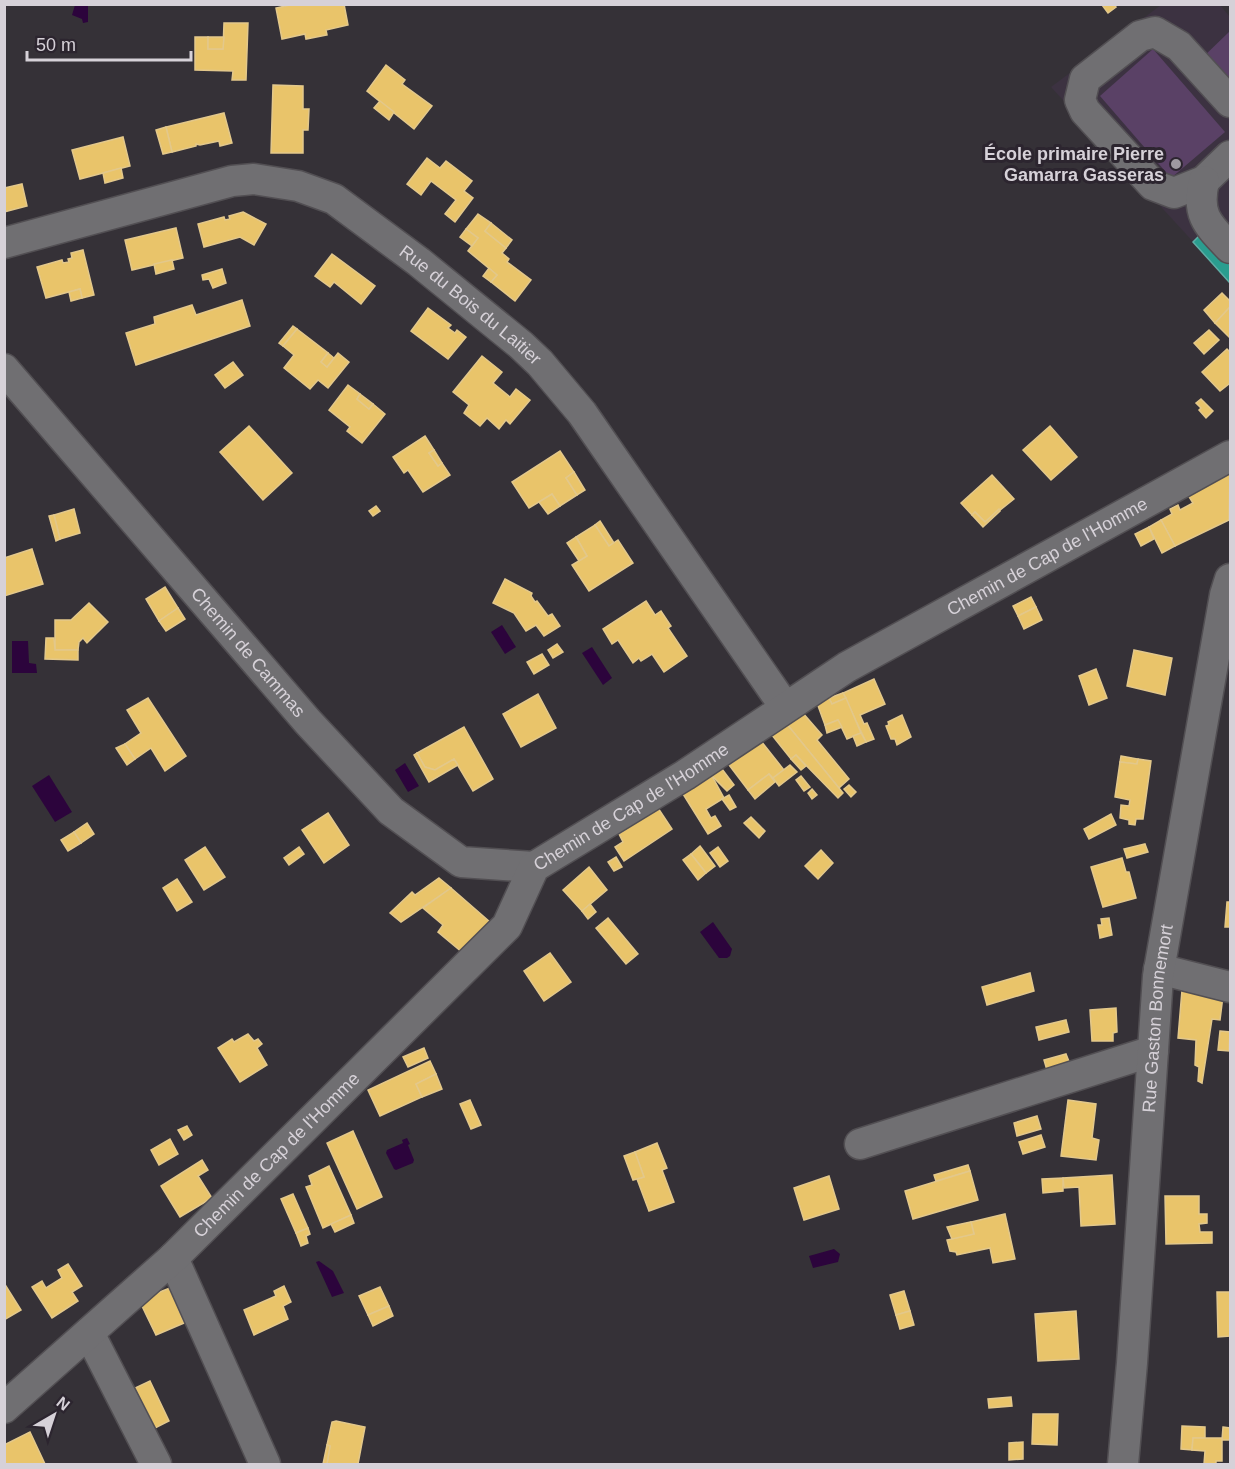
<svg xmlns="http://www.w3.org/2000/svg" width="1235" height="1469" font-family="Helvetica,sans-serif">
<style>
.built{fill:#3c3241}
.green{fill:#5a4166}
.water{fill:#2c043c}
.homes{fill:#e9c46a;stroke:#e3c88b;stroke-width:1.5}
.schools{fill:#2a9d8f;stroke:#5eada5;stroke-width:1.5}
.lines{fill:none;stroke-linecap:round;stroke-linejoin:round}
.minor-casing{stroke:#524f53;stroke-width:33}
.minor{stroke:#706f72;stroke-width:30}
.poi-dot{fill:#9e99a0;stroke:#2c252f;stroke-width:2}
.labels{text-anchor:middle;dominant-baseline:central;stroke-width:6;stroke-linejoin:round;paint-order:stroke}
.poi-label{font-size:18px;font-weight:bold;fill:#d6d1d8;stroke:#2c252f;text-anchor:end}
.street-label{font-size:18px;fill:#d6d1d8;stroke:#2c252f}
</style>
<rect width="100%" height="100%" fill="#353137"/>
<path class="built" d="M1161,5h59l10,12v265l-179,-195z"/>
<g class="green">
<path d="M1230,31v62l-30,-33z"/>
<path d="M1153,49l72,83 -54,46 -71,-82z"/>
</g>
<g class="water">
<path d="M75,5h13v17l-5,1 -1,-4 -10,-4z"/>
<path d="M502,625l14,22 -11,7 -14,-22z"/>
<path d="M12,641h16l1,22 7,1 1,9h-25z"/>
<path d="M592,647l20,31 -9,7 -21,-32z"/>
<path d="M405,763l14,23 -11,6 -13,-22z"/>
<path d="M49,775l23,37 -17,10 -23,-36z"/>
<path d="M713,922l19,27 -2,7 -3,2h-8l-19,-26z"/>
<path d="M407,1138l3,6 -2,1 6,15 -1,3 -17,7 -2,-1 -8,-16 1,-3 16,-7 -1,-3z"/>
<path d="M834,1249l6,5 -2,8 -25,6 -4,-12z"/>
<path d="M319,1261l14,10 11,22 -12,4 -16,-35z"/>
</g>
<g class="homes">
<path d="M294,4h50l4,21 -22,5 1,5 -21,4 -1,-5 -23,5 -6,-31z"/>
<path d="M1114,4l2,3 -8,6 -6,-8z"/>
<path d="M224,23h24l-2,57h-14l1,-9 -38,-1v-33h13v12h15z"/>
<path d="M208,37h16l-1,12h-15z"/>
<path d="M386,65l19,15 -3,4 30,22 -18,23 -47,-38z"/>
<path d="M273,85l30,1v23h6l-1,21h-5v23h-32z"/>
<path d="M380,101l14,11 -5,8 -15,-12z"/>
<path d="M224,113l8,30 -12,3 -1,-5 -19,4 -4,-1v2l-24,6 -6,-25z"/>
<path d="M166,127l6,25 -9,2 -7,-24z"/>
<path d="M123,137l7,29 -50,13 -8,-29z"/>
<path d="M427,158l13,10 6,-7 26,20 -8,10 9,7 -18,24 -10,-8 11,-14 -25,-19 -10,14 -14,-11z"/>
<path d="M121,168l2,10 -18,5 -2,-10z"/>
<path d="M22,184l5,22 -23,6v-24z"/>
<path d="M243,212l23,12 -12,21 -14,-8 -36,10 -6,-23 26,-7 1,3 5,-1 -1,-3z"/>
<path d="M478,214l13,9 -6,8 21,17 -4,5 7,6 -2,3 24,18 -16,21 -24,-19 6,-7 -29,-24 10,-13 -12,-9z"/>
<path d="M491,223l21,17 -6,8 -21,-17z"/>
<path d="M176,228l7,30 -51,12 -7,-30z"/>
<path d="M466,229l12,9 -6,8 -12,-9z"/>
<path d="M83,250l11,45 -12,3 -2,-9 -34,9 -9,-31 25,-7 1,3 6,-1 -1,-3 4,-1 -1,-5z"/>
<path d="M332,254l43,32 -14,18 -27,-22 -4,5 -15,-11z"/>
<path d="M172,260l2,9 -18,5 -2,-10z"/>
<path d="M489,268l8,7 -6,7 -8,-6z"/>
<path d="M222,269l4,14 -13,5 -4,-9 -6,1 -1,-5z"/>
<path d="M80,289l2,9 -11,3 -2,-9z"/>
<path d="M1222,293l8,8v6l-15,16 -11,-13z"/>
<path d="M242,300l8,26 -114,39 -10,-32 29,-9 -1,-7 38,-12 4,10z"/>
<path d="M1230,307v31l-15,-15z"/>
<path d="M428,308l23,17 -3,3 7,5 2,-3 9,7 -18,22 -37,-28z"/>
<path d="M293,326l4,3 -14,17 -4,-3z"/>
<path d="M297,329l31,24 -7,9 6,5 11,-14 11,9 -21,26 -10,-8 -8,9 -26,-21 10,-13 -11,-9z"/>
<path d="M1209,330l10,10 -15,14 -10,-11z"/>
<path d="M1227,349l3,3v33l-1,-1 -9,7 -18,-19z"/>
<path d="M328,353l6,5 -7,9 -6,-5z"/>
<path d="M482,356l20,16 -9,11 17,14 6,-8 14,11 -20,24 -4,-4 -7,9 -12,-11 -7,8 -16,-13 5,-8 -16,-13z"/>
<path d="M233,362l10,13 -18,13 -10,-13z"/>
<path d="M348,385l12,9 -3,5 12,10 4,-5 12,10 -23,29 -15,-12 3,-4 -21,-17z"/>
<path d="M360,394l13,10 -4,5 -12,-10z"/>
<path d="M1201,399l12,12 -7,7 -7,-8 2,-2 -5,-5z"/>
<path d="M249,426l43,47 -29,27 -43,-48z"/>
<path d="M1050,426l27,31 -26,23 -28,-30z"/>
<path d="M425,436l9,14 -5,3 9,13 4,-3 8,12 -27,17 -15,-22 -4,3 -11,-16z"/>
<path d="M434,450l8,13 -4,3 -9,-13z"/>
<path d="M560,451l14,21 -8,6 11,17 -17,11 -8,-12 -23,14 -17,-26z"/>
<path d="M574,472l11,18 -8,5 -11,-17z"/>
<path d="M1230,473l-1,47 -54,26 -14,-26 11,-6 -2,-5 8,-4 2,5 13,-7 -5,-8z"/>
<path d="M992,475l22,24 -29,23 -10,-10 -3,3 -11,-12z"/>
<path d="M552,494l8,12 -12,8 -9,-12z"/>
<path d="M376,506l4,5 -7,5 -4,-5z"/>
<path d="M74,509l6,24 -20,6 -6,-24z"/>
<path d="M999,509l1,2 -17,16 -11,-12 3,-3 10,10z"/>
<path d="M54,515l6,24 -4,2 -7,-25z"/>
<path d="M1161,520l14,26 -13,7 -13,-26z"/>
<path d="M600,521l14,22 -5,3 -14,-21z"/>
<path d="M595,525l14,21 9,-6 15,23 -44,28 -17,-26 15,-9 -11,-19z"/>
<path d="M1149,527l5,12 -13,7 -6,-12z"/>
<path d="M576,537l11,19 -8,5 -12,-18z"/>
<path d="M32,549l11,35 -39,12v-38z"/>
<path d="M505,579l27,14 -1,3 4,6 2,-1 11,15 4,-2 8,12 -16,10 -8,-11 -10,6 -12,-18 -21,-10z"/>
<path d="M165,587l13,21 -19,13 -13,-22z"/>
<path d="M1031,597l5,10 -18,9 -5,-10z"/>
<path d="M646,601l9,14 6,-4 10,15 -3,2 19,28 -23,16 -12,-18 -11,7 -2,-3 -6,5 -15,-23 -6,4 -9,-15z"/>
<path d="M89,603l19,19 -21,21 -4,-5 -4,4 -1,8h-23v-30h16z"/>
<path d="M1036,607l6,13 -18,9 -6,-13z"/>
<path d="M178,608l7,11 -19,12 -7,-10z"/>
<path d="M46,638h8l1,12h23v10l-33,-1z"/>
<path d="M557,644l6,8 -10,6 -5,-8z"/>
<path d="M1134,650l38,8 -7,37 -38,-9z"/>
<path d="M542,654l7,11 -15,9 -7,-12z"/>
<path d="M1096,669l11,29 -18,7 -10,-29z"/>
<path d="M874,679l11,25 -25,11 4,9 3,-1 7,16 -8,3 -23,-49z"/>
<path d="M843,693l3,5 -14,6 -3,-6z"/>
<path d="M538,694l18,34 -35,19 -18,-33z"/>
<path d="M148,698l38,58 -21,15 -14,-23 -16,11 -10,-15 16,-11 -14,-23z"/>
<path d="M829,698l3,6 14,-6 15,35 -14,6 -9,-19 -13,5 -8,-22z"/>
<path d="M802,712l20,23 -5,5 32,39 -10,9 -53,-65z"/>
<path d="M902,715l9,22 -14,8 -2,-6h-4l-5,-13 3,-1 -1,-3z"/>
<path d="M838,720l4,7 -15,6 -2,-8z"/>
<path d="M786,723l57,70 -5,5 -42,-43 -5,4 -20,-25z"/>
<path d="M464,727l29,52 -20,12 -19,-32 -19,11 -10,-3 -8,-14z"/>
<path d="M861,733l5,9 -9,4 -4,-10z"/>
<path d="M761,741l23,29 -11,8 -4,-4 -21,16 -19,-25z"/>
<path d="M125,744l10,15 -8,6 -11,-17z"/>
<path d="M417,753l8,14 10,3 19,-11 4,6 -29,17 -15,-27z"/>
<path d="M796,755l10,11 -5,4 -10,-11z"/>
<path d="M1121,756l17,3 -1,5 -17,-2z"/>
<path d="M1138,759l13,2 -8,58h-7l-1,6 -6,-1v-4l-9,-2 1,-13 8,1 1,-6 -15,-3 5,-35 17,2z"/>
<path d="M790,765l7,7 -18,14 -6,-8z"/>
<path d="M722,769l12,16 -7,6 -15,-15z"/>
<path d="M769,774l6,8 -20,17 -7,-9z"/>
<path d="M712,776l12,22 -18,11 5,9 4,-2 6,10 -13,8 -25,-40z"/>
<path d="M801,776l9,11 -6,4 -8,-11z"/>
<path d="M849,785l7,7 -5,5 -7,-8z"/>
<path d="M812,789l5,6 -5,4 -4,-6z"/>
<path d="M729,795l7,12 -6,3 -8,-11z"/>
<path d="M658,808l14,21 -48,32 -9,-14 8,-5 -4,-8z"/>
<path d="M328,813l21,32 -25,18 -22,-33z"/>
<path d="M1111,814l5,11 -27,14 -5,-10z"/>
<path d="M751,817l14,14 -6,7 -15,-15z"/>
<path d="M87,823l7,11 -13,9 -7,-11z"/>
<path d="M74,832l7,11 -13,8 -7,-11z"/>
<path d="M1145,844l3,8 -21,6 -3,-9z"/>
<path d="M700,846l15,20 -9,7 -15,-19z"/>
<path d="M205,847l20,30 -21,13 -19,-30z"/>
<path d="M299,847l5,7 -15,11 -5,-7z"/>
<path d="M718,847l10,14 -8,6 -10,-14z"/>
<path d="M821,850l12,13 -15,16 -13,-13z"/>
<path d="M691,854l15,19 -8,7 -15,-20z"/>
<path d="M616,857l6,10 -8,4 -6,-9z"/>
<path d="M1122,858l4,14h3l7,26 -33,9 -12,-40z"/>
<path d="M589,867l18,23 -25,21 -19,-21z"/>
<path d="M439,878l12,10 -50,34 -11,-9 22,-21 3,3z"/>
<path d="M177,879l15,23 -15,9 -14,-23z"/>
<path d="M451,888l39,34 -27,31 -25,-21 5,-7 -20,-17z"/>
<path d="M1227,902h3v25h-5z"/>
<path d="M590,904l6,8 -8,7 -6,-8z"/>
<path d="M608,918l30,36 -12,10 -30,-36z"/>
<path d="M1109,918l3,17 -12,3 -2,-13h4l-1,-6z"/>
<path d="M550,953l21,29 -27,19 -20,-30z"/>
<path d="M1030,973l4,18 -47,14 -5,-18z"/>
<path d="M1182,990l41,6 -3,24 -8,-1 -10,64 -4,-2 1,-14 -4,-2 1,-25 -18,-2z"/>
<path d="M1116,1008l1,24 -4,1v8h-21l-2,-31z"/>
<path d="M1066,1020l3,12 -30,8 -3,-13z"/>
<path d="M1220,1031l10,1 -1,19 -11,-1z"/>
<path d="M248,1034l6,7 4,-2 4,5 -5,4 10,17 -27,17 -22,-34 14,-9 2,3z"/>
<path d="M424,1048l4,10 -20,9 -5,-10z"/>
<path d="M1066,1054l4,10 -23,6 -3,-10z"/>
<path d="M430,1061l6,13 -20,10 6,13 -42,19 -12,-26z"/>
<path d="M436,1074l6,15 -20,8 -6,-13z"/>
<path d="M470,1100l11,25 -10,4 -11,-25z"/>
<path d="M1068,1100l28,4 -4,34 7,2 -3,20 -35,-4z"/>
<path d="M1037,1116l4,13 -24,7 -3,-13z"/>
<path d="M187,1126l5,9 -8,5 -6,-10z"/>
<path d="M353,1131l29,66 -25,12 -30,-66z"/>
<path d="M1041,1135l4,12 -22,7 -4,-12z"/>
<path d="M170,1139l8,15 -19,11 -8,-15z"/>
<path d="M657,1143l10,25 -5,2 12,32 -25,9 -12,-32 7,-2 -9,-25z"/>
<path d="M635,1152l9,25 -11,3 -9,-24z"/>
<path d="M202,1160l6,10 -10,6 14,22 -32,19 -19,-31z"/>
<path d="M968,1165l2,6 -34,10 -2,-6z"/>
<path d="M329,1166l22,49 -28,13 -17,-41 6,-2 -3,-9z"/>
<path d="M970,1171l8,29 -65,19 -8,-28z"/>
<path d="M1112,1175l3,49 -34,2 -2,-39 -15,1 -1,-10z"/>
<path d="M829,1176l10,33 -35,11 -10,-32z"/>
<path d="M1063,1178v13l-20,2 -1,-14z"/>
<path d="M293,1194l15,34 -12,5 -15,-34z"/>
<path d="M1165,1196h34v18h8v9l-8,1 1,8h12v11l-46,1z"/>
<path d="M1005,1214l10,45 -22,4 -3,-15 -33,7 -1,-3 -6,-1 -3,-11 27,-6 -3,-12z"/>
<path d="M351,1215l3,8 -19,9 -4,-8z"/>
<path d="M971,1222l3,12 -22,5 -5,-12z"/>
<path d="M308,1228l2,6 -4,2 2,7 -7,3 -5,-13z"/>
<path d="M68,1264l14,22 -10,6 6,9 -26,17 -20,-31 10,-6 4,7 16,-10 -4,-8z"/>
<path d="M4,1283l17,27 -17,10z"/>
<path d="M284,1286l7,16 -8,4 5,13 -34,16 -10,-25 32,-14 -2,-5z"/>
<path d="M380,1287l9,19 -21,9 -9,-19z"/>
<path d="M170,1288l14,35 -28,12 -17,-35z"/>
<path d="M904,1291l6,20 -14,4 -6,-20z"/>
<path d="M1217,1292h13v44l-12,1z"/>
<path d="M389,1306l4,10 -20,10 -5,-11z"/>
<path d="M910,1311l4,14 -14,4 -4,-14z"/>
<path d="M1076,1311l3,48 -41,2 -3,-47z"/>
<path d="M150,1381l19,40 -14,7 -20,-40z"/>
<path d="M1011,1397l1,9 -23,2 -1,-9z"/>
<path d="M1033,1414h25l-1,31 -25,-1z"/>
<path d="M336,1421l29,6 -7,37h-31l3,-18 -3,-1 5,-23z"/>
<path d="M1182,1426l23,1v11h-12l-1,12 -11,-1z"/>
<path d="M1223,1427l7,1v12h-8z"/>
<path d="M30,1432l15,32h-41v-19z"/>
<path d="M1193,1438h29v23h-6v3h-12l1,-13 -13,-1z"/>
<path d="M1023,1442v17l-14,1v-17z"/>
<path d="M327,1445l3,1 -3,18h-4z"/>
</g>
<path class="schools" d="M1201,234l29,31v18l-37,-41z"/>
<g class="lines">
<g class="minor-casing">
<g id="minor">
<path d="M1230,102l-51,-56 -24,-14 -15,4 -55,43 -5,21 5,11 68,74 21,8 30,-12 26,-25"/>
<path d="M1204,181c-8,34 4,44 26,67"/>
<path id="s1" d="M4,243l228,-62 22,-2 44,7 36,13 85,63 102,83 19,18 42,50 203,294"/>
<path id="s2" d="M4,369l304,353 83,89 70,51 73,5"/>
<path d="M1159,969l71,18"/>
<path d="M860,1144l293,-93"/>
<path d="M173,1258l92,206"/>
<path d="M89,1333l67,131"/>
<path id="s3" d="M4,1408l169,-150 334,-332 27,-59 151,-92 162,-108 383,-211"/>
<path id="s4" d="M1123,1464l9,-101 26,-387 67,-381 5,-16"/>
</g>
</g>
<use href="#minor" class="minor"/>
</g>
<circle class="poi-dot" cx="1176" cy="164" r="6"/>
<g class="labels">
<g class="poi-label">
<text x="1164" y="154">École primaire Pierre<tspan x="1164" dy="21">Gamarra Gasseras</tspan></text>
</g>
<g class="street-label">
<text stroke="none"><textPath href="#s1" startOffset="514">Rue du Bois du Laitier</textPath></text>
<text stroke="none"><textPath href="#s3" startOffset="1362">Chemin de Cap de l'Homme</textPath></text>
<text stroke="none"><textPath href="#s2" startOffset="374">Chemin de Cammas</textPath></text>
<text stroke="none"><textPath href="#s3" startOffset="876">Chemin de Cap de l'Homme</textPath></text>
<text stroke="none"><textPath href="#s4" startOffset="447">Rue Gaston Bonnemort</textPath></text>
<text stroke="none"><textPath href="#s3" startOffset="372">Chemin de Cap de l'Homme</textPath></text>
</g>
</g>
<rect width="1235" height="1469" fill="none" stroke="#d6d1d8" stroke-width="12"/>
<g transform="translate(54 1415) rotate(39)" stroke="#2c252f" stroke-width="4.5" paint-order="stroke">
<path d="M0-4.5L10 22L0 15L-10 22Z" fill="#d6d1d8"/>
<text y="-9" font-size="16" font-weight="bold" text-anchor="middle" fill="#d6d1d8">N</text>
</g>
<path d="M27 51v9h164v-9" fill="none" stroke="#d6d1d8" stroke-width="3"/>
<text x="36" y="51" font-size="18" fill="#d6d1d8" stroke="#2c252f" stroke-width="4.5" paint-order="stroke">50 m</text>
</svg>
